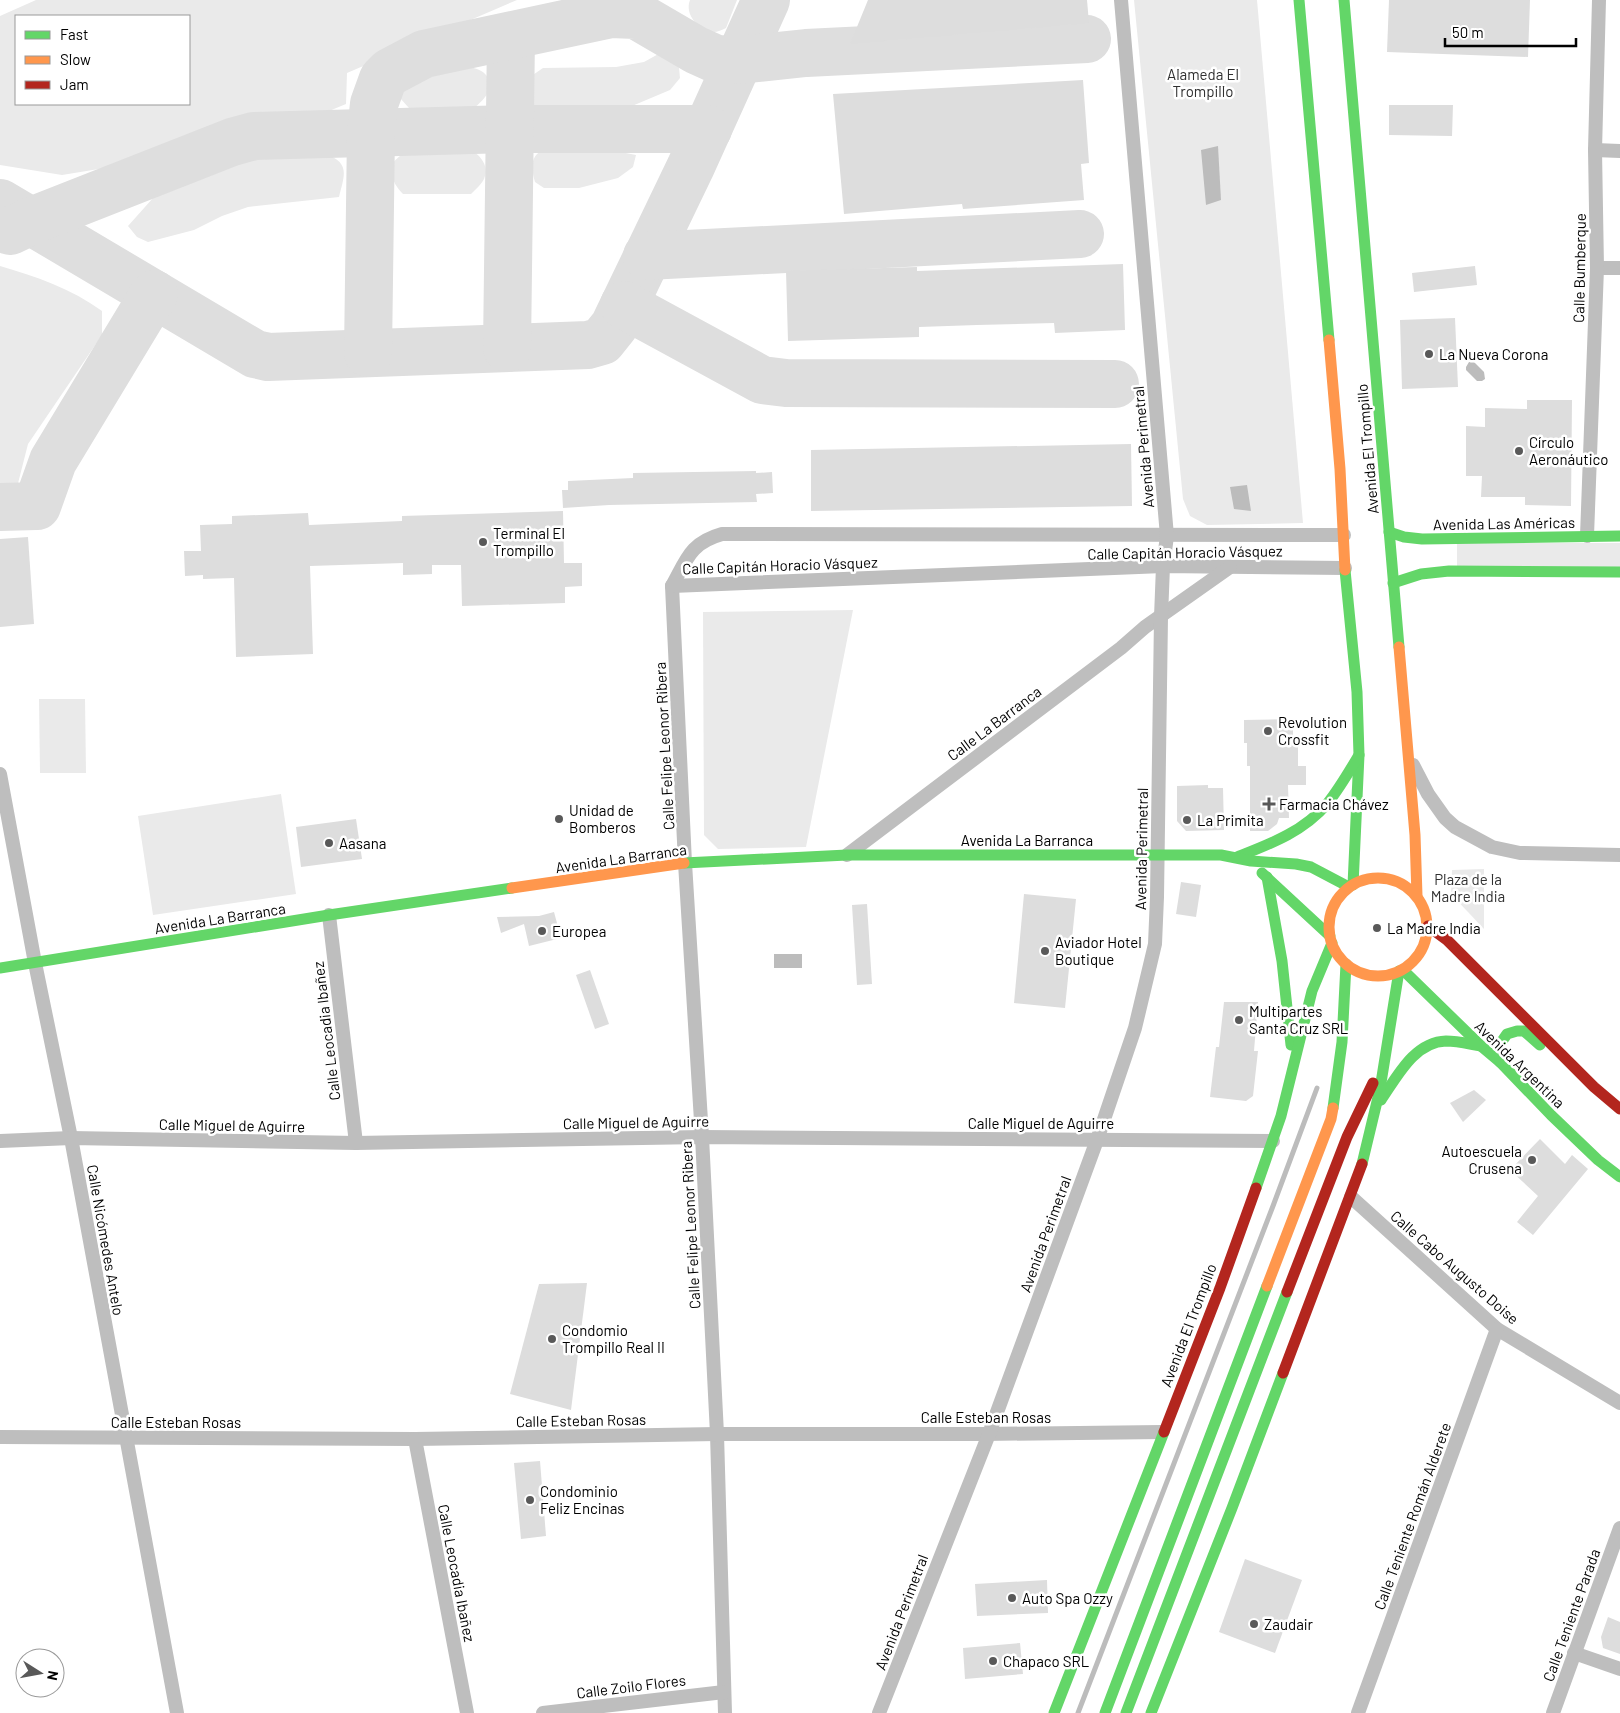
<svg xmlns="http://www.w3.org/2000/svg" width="1620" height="1713" font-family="Barlow,sans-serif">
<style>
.green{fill:#eaeaea;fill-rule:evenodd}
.water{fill:#bcbcbc}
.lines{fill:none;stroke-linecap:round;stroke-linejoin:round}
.stream{stroke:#bcbcbc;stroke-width:5}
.taxiway{stroke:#dedede;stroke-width:48}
.building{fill:#ddd}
.street{stroke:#bebebe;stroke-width:14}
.fast{stroke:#63d668;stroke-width:11}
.slow{stroke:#ff974d;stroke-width:11}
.jam{stroke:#b3261e;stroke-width:11}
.poi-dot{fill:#595959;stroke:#fff;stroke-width:2}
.labels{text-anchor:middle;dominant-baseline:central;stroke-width:5;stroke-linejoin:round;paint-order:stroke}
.park-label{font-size:15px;fill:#303030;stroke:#fff}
.street-label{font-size:15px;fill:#000;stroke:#fff}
.poi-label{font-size:15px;fill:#000;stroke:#fff;text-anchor:start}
</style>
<rect width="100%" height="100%" fill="#fff"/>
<g class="green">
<path d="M36,0h481l-170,73 -1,31 -17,7 -87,5 -21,6 -104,44 -55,9 -62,-10v-149zM16,16h173v88h-173z"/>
<path d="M690,0h47l-11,28c-4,2 -9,4 -12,4 -15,0 -30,-18 -24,-32z"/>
<path d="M1134,0h123l46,523 -96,2 -17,-9 -7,-17z"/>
<path d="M662,52c16,7 17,9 18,26l-10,12 -38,16 -34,4 -64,1 -10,-21 3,-11 16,-11 73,-1 28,-5z"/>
<path d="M430,66c15,0 53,-4 59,14 4,12 -7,21 -16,29l-64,-1 -9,-10 3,-18z"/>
<path d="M557,143l45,2 8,5 26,5 -3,12 -15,11 -39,10h-35l-9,-6c-7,-25 0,-30 22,-39z"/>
<path d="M448,146c6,1 13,1 19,3 13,4 23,17 17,30 -3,6 -9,11 -13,15h-68c-10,-11 -11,-15 -11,-30 18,-21 30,-17 56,-18z"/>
<path d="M324,153c26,10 21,20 15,44l-91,10 -26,9 -28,14 -46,12 -11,-5 -9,-11 25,-28 97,-38z"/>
<path d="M0,266c35,10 72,23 102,45v24l-74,109 -14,55 -14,1z"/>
<path d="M1457,543h163v25l-163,-1z"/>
<path d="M853,610l-47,237 -88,2 -14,-14 -1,-223z"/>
<path d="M39,699h46l1,74h-46z"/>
<path d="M281,794l15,100 -143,21 -15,-99z"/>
<path d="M1484,869v60l-33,-35 1,-24z"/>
</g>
<g class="water">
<path d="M1218,146l3,54 -15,5 -5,-55z"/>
<path d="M1469,362h5l10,10 1,7 -3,2h-5l-11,-11v-3z"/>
<path d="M1247,485l4,26 -17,-2 -4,-22z"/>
<rect x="774" y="954" width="28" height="14"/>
</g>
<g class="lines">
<path class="stream" d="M1078,1713l195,-507 44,-118"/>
<g class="taxiway">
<path d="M0,203l255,151 13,3 320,-12 14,-4 12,-15 77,-160 75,-166"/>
<path d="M10,231l21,-10 201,-79 22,-6 256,-7h198"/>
<path d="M647,256l433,-22"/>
<path d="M624,305l138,75 24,3 329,1"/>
<path d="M507,348l4,-312"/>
<path d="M368,353l3,-221 3,-28 9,-25 7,-7 34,-18 187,-40 25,1 60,35 20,9 23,1 67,-7 281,-14"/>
<path d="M0,507l37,-1 16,-45 101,-167"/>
</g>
</g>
<g class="building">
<path d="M868,0h219l2,23 -239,21z"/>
<path d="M1389,0h141l-2,57 -141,-5z"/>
<path d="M1083,80l6,83 -8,1 3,36 -121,9 -1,-5 -118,10 -11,-120z"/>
<path d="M1389,105h64l-1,31 -63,-1z"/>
<path d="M1123,264l2,66 -70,3 -1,-10 -77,2 -58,2v10l-131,4 -2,-70 131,-4v4z"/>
<path d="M1475,266l2,19 -63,7 -2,-19z"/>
<path d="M1455,318l3,69 -56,2 -2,-69z"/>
<path d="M1527,400h45l-1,106 -46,-1v-8h-44l1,-21h-16v-50l19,1v-19l42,1z"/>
<path d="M1131,444l1,62 -321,5v-61z"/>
<path d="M756,471v2l16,-1 1,21 -17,1 1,8 -148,3 -46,3 -1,-18h6v-9l65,-3v-5z"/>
<path d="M563,511l1,52h18v23l-17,1v16l-103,3 -1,-41h-29v9l-29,1v-12l-93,3 3,88 -77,3 -2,-79 -31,1v-4l-18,1 -1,-25h17l-1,-26 32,-1v-8l76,-3 1,12 93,-4v-5z"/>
<path d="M28,537l6,87 -34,3v-88z"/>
<path d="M1293,719v24h5v23h8v19h-18l1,33h-10l-2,6 -9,7h-18v-65h-3v-23h-3v-23z"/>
<path d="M1208,785v3h15l1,42 -38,1 -9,-10v-35z"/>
<path d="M356,819l6,40 -61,8 -5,-40z"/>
<path d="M1181,882l20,3 -5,32 -20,-3z"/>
<path d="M1024,894l52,5 -11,109 -51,-5z"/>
<path d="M867,904l5,80 -15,1 -5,-80z"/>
<path d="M554,912l7,26 -32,8 -5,-22 -23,9 -4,-16 42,-1z"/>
<path d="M590,970l19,54 -14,5 -19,-54z"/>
<path d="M1224,1002h34l-4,49h4l-5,45 -7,5 -36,-4 6,-50h3z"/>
<path d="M1474,1090l12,10 -23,22 -13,-19z"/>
<path d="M1540,1139l25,25 7,-9 16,14 -55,66 -16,-13 21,-26 -28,-26z"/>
<path d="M587,1283l-16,127 -61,-16 29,-110z"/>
<path d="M540,1461l6,75 -25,3 -7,-76z"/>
<path d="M1245,1559l57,21 -27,73 -56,-21z"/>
<path d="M1047,1580l1,33 -71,3 -2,-32z"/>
<path d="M1608,1617l12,5v32l-17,-6 -2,-11z"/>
<path d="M1020,1643l3,31 -58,5 -2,-31z"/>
</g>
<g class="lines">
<g class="street">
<path d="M1595,150l25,1"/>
<path d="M1597,268h23"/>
<path d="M1587,536l10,-268 -2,-118 4,-150"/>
<path d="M672,586l13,277 17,274 15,297 8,279"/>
<path d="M672,586c15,-27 18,-43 50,-52l622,1"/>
<path d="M672,586l491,-20 182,2"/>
<path d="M1413,765l15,29 17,24 10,9 37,20 28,6 100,2"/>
<path d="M0,774l35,189 36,175 106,575"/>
<path d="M847,855l274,-207 24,-21 85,-60"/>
<path d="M329,915l27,228"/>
<path d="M0,1141l71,-3 285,5 346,-6 571,4"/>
<path d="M1351,1197l146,132 123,74"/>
<path d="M0,1437l415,2 302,-5h267l178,-2"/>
<path d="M415,1439l52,274"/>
<path d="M1574,1653l46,16"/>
<path d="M543,1713l181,-21"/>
<path d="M879,1713l110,-279 108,-294 38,-112 20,-84 2,-47 4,-280 2,-51 4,-30 -46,-536"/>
<path d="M1358,1713l139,-384"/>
<path d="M1553,1713l67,-185"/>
</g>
<g class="fast">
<path d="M1299,0l30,340"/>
<path d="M1344,0l55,647"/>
<path d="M1389,532l15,5 18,2 198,-3"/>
<path d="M1345,570l12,122 2,63 -6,130"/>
<path d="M1393,583l28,-9 28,-3 171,1"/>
<path d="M1237,857c33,-13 66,-25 90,-53 12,-15 22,-32 32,-49"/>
<path d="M684,863l163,-8h374l30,6 45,3 15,3 38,20"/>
<path d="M1262,873l68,63"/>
<path d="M1267,877l15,84 9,84"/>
<path d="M0,968l329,-53 183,-27"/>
<path d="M1403,970l78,76 19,16 51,53 47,45 22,17"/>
<path d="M1500,1062v-18l7,-10 10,-3h7l16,14"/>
<path d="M1381,1100c16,-23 33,-58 65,-59 12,0 23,3 35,5"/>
<path d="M1333,1108l9,-66 4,-78"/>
<path d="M1362,1164l18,-75 19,-118"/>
<path d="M1256,1188l25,-72 31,-125 20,-48"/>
<path d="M1054,1713l110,-281"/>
<path d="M1105,1713l162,-427"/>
<path d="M1126,1713l161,-421"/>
<path d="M1151,1713l81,-205 51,-135"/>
</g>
<g class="slow">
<path d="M1329,340l11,129 5,101"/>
<path d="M1399,647l16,188 2,61"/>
<circle cx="1378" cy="927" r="49"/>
<path d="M512,888l172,-25"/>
<path d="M1267,1286l64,-167 2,-11"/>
</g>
<g class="jam">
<path d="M1428,926l19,14 147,147 26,22"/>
<path d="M1287,1292l60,-155 26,-54"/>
<path d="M1283,1373l79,-209"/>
<path d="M1164,1432l56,-144 36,-100"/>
</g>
</g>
<g class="poi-dot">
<circle cx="1429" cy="354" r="5"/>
<circle cx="1519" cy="451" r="5"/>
<circle cx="483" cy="542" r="5"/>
<circle cx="1268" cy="731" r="5"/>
<path d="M1266.5 796.5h5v5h5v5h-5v5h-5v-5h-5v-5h5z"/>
<circle cx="559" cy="819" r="5"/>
<circle cx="1187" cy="820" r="5"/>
<circle cx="329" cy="843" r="5"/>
<circle cx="1377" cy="928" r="5"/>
<circle cx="542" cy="931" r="5"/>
<circle cx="1045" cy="951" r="5"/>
<circle cx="1239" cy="1020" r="5"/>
<circle cx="1532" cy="1160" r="5"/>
<circle cx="552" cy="1339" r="5"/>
<circle cx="530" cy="1500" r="5"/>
<circle cx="1012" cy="1598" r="5"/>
<circle cx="1254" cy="1624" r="5"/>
<circle cx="993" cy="1661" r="5"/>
</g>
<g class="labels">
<g class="park-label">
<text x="1203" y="74">Alameda El<tspan x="1203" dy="17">Trompillo</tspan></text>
<text x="1468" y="879">Plaza de la<tspan x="1468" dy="17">Madre India</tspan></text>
</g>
<g class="street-label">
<text transform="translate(1579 268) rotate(-89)">Calle Bumberque</text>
<text transform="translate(1143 447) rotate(-95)">Avenida Perimetral</text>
<text transform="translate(1367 449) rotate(-95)">Avenida El Trompillo</text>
<text transform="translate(1504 523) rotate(-1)">Avenida Las Américas</text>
<text transform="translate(1185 552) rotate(-1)">Calle Capitán Horacio Vásquez</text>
<text transform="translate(780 565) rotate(-2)">Calle Capitán Horacio Vásquez</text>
<text transform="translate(994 723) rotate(-37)">Calle La Barranca</text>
<text transform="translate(664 746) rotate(-93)">Calle Felipe Leonor Ribera</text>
<text x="1027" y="840">Avenida La Barranca</text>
<text transform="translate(1141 849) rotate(-89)">Avenida Perimetral</text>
<text transform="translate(621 858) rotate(-8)">Avenida La Barranca</text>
<text transform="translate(220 918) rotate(-9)">Avenida La Barranca</text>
<text transform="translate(326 1031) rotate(-97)">Calle Leocadia Ibañez</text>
<text transform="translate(1520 1064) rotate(44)">Avenida Argentina</text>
<text transform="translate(636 1122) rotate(-1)">Calle Miguel de Aguirre</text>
<text x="1041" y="1123">Calle Miguel de Aguirre</text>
<text transform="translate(232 1125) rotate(1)">Calle Miguel de Aguirre</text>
<text transform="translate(690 1225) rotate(-93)">Calle Felipe Leonor Ribera</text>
<text transform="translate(1045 1234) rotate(-70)">Avenida Perimetral</text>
<text transform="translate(106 1240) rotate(80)">Calle Nicómedes Antelo</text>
<text transform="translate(1455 1267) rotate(41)">Calle Cabo Augusto Doise</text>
<text transform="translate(1188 1325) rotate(-69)">Avenida El Trompillo</text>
<text x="986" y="1417">Calle Esteban Rosas</text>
<text transform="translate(581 1420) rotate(-1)">Calle Esteban Rosas</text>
<text x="176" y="1422">Calle Esteban Rosas</text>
<text transform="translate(1412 1516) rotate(-70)">Calle Teniente Román Alderete</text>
<text transform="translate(457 1573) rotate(79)">Calle Leocadia Ibañez</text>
<text transform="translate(901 1612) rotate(-69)">Avenida Perimetral</text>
<text transform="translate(1571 1615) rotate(-70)">Calle Teniente Parada</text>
<text transform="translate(631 1686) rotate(-7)">Calle Zoilo Flores</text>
</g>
<g class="poi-label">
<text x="1439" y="354">La Nueva Corona</text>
<text x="1529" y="442">Círculo<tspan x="1529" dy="17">Aeronáutico</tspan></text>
<text x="493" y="533">Terminal El<tspan x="493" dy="17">Trompillo</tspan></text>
<text x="1278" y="722">Revolution<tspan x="1278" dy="17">Crossfit</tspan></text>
<text x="1279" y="804">Farmacia Chávez</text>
<text x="569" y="810">Unidad de<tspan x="569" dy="17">Bomberos</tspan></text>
<text x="1197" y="820">La Primita</text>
<text x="339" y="843">Aasana</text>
<text x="1387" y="928">La Madre India</text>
<text x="552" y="931">Europea</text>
<text x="1055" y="942">Aviador Hotel<tspan x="1055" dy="17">Boutique</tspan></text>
<text x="1249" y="1011">Multipartes<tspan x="1249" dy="17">Santa Cruz SRL</tspan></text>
<text x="1522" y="1151" text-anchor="end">Autoescuela<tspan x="1522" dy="17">Crusena</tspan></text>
<text x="562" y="1330">Condomio<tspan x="562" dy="17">Trompillo Real II</tspan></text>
<text x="540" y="1491">Condominio<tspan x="540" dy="17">Feliz Encinas</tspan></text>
<text x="1022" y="1598">Auto Spa Ozzy</text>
<text x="1264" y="1624">Zaudair</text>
<text x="1003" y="1661">Chapaco SRL</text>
</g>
</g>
<rect x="15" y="15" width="175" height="90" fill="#ffffff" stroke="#999999"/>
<rect x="25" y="31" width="25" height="8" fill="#63d668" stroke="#999999"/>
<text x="60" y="40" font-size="15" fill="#000000">Fast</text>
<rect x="25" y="56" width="25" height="8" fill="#ff974d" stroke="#999999"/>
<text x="60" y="65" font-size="15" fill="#000000">Slow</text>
<rect x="25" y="81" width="25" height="8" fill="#b3261e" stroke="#999999"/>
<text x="60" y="90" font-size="15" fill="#000000">Jam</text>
<g transform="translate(40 1673) rotate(101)"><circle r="24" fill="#ffffff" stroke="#999999"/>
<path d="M0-4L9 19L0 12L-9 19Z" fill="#595959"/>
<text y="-8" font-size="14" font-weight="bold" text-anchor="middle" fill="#000000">N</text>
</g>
<path d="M1445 38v8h131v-8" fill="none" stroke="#000000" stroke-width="2.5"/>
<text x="1452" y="38" font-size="15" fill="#000000" stroke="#ffffff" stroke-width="4" paint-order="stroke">50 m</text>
</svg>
